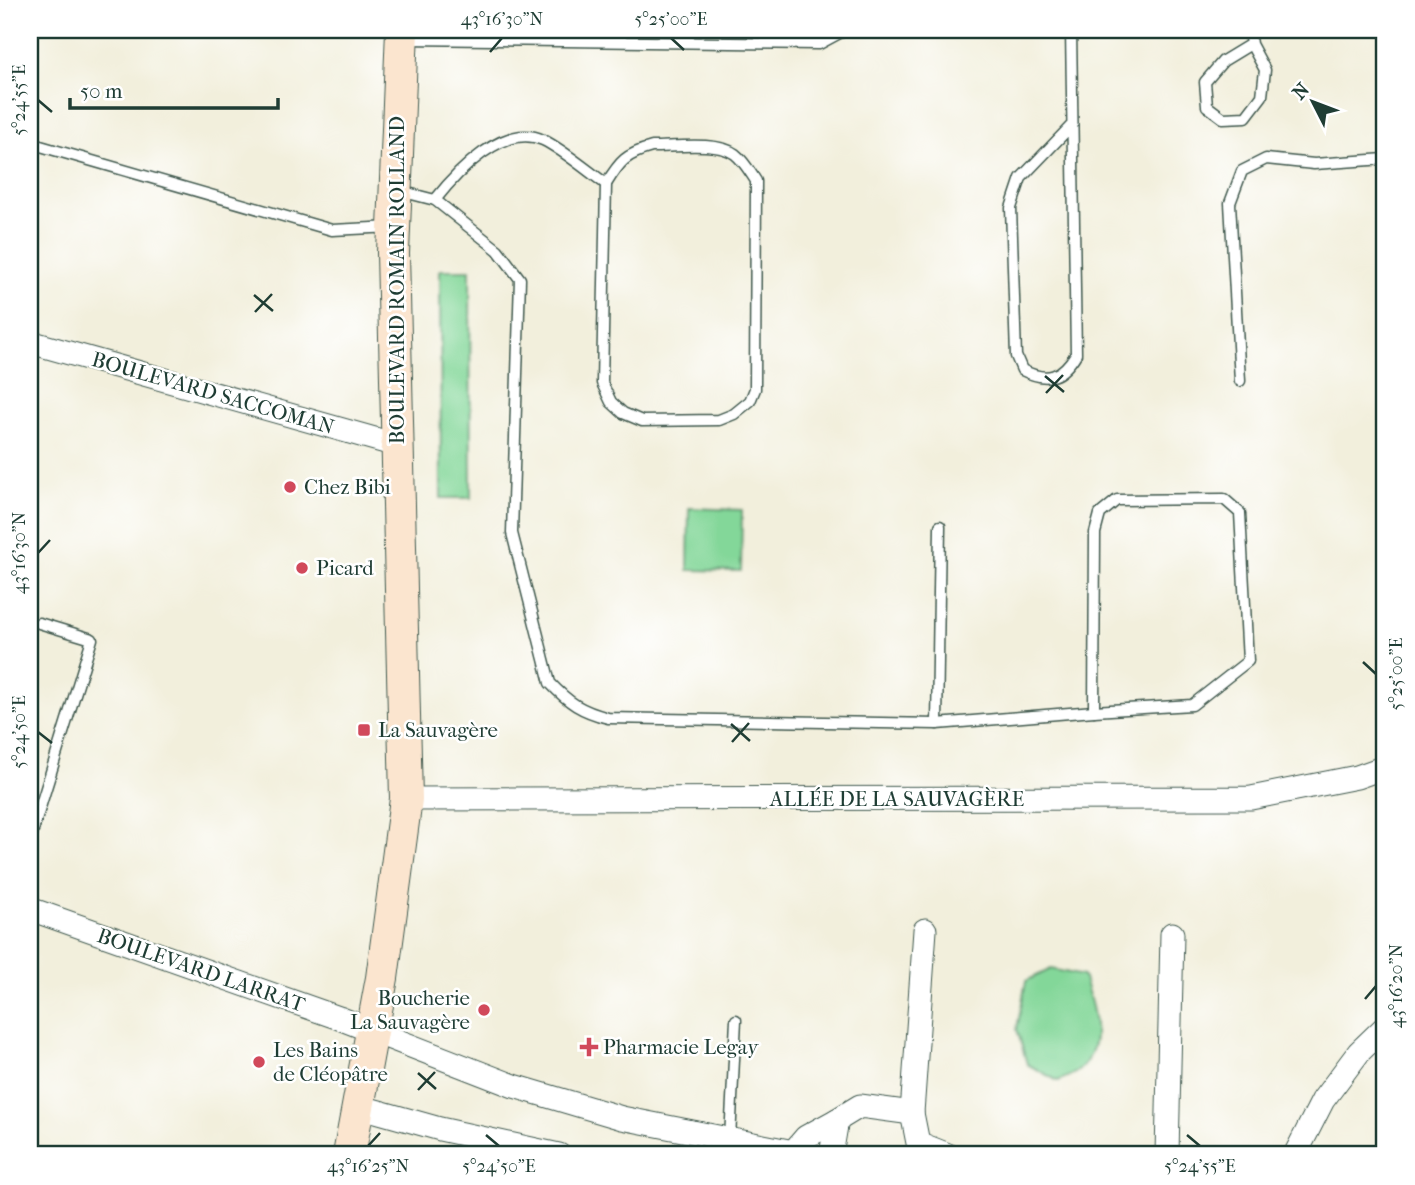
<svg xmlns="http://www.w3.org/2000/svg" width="1415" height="1185" font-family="'IM FELL French Canon',serif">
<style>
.green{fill:#83d799;stroke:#518a66;stroke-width:2}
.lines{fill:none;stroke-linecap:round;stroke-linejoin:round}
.lane-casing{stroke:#3f584d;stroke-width:13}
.street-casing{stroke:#3f584d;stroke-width:25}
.secondary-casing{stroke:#3f584d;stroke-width:34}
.lane{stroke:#fff;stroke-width:10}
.street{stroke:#fff;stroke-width:23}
.secondary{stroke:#fbe5cf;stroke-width:32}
.ticks{fill:none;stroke:#1f3d34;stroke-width:2.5}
.poi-dot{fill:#d1495b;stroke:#fff;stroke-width:2.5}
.labels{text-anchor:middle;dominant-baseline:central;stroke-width:5;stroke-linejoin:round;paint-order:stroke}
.street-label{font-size:21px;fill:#1f3d34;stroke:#fff}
.poi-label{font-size:21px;fill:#1f3d34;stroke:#fff;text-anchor:start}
.neatline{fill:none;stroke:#1f3d34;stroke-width:2.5}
.ticks-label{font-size:18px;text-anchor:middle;fill:#1f3d34}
</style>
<rect width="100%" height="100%" fill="#fff"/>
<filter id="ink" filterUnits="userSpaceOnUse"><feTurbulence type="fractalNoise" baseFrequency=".0143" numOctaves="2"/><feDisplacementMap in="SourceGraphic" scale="14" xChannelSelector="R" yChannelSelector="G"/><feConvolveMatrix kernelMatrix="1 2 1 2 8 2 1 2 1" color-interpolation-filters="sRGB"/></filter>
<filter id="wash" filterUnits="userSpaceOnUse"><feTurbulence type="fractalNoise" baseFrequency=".00686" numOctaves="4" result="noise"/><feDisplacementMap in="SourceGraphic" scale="28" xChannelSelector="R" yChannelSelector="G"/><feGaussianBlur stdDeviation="1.57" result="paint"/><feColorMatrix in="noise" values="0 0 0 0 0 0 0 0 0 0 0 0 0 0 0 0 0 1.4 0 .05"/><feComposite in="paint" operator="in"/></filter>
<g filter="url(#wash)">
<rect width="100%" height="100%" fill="#f2efdc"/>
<g class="green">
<path d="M440,270h30l1,228h-30z"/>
<path d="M689,508l53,2 -1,61 -53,-1z"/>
<path d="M1051,969l32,7c10,31 24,69 -5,95 -5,4 -14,7 -20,10l-31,-17 -10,-35 9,-48z"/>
</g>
</g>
<g filter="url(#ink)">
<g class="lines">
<g class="lane-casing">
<g id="lane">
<path d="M1071,30l5,324c-14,23 -28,29 -54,16l-6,-14 -5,-148 10,-30 51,-53"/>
<path d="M1249,30l2,14 14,26 -3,26 -16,21 -23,1 -16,-12 -2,-24 18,-21 28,-17"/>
<path d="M404,39l415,5 26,-14"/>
<path d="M30,143l302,87 61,-3"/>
<path d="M652,147c22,0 66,-6 83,7 9,7 15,18 21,27l-1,208 -5,12 -16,13 -15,6 -77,1 -19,-8 -12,-11 -9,-19 4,-199c14,-23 20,-30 46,-37z"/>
<path d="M400,191l35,9 63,50 22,29 -8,254 38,150c19,20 31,28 58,35l329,6"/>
<path d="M435,200c22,-28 69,-78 108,-60 19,9 45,31 63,44"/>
<path d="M1240,381l-10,-178 12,-32 24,-12 48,5 71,-5"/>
<path d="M1224,499l16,14 8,148 -56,44 -98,6 1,-178 5,-19 17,-14z"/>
<path d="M940,526l-3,198 157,-13"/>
<path d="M30,840l62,-201 -53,-16"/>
<path d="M730,1139l6,-119"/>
</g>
</g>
<g class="street-casing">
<g id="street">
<path d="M30,342l366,103"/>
<path d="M406,799l845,-1 106,-21 28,-10"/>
<path d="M30,909l309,109 175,68 108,32 187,37"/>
<path d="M358,1106l82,23 119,26"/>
<path d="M912,1113l6,30 30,12"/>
<path d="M837,1120l23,-14 52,7 13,-183"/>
<path d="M794,1151l12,-14 31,-17 -6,35"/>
<path d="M1167,1155l5,-221"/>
<path d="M1295,1155l28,-55 36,-48 26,-25"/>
</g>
</g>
<g class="secondary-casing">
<path id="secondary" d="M349,1155l33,-177 24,-179 -13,-546 9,-223"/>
</g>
<use href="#lane" class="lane"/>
<use href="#street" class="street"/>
<use href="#secondary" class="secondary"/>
</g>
</g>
<path class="ticks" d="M671,38l13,12M490,52l12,-14M38,100l14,12M254,295l19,16M255,312l17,-18M1045,376l19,16M1046,393l17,-18M38,553l12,-13M1363,662l13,12M731,724l19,17M38,732l14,11M732,742l17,-19M1365,999l11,-13M418,1073l18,16M418,1090l17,-18M486,1135l13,11M1187,1135l13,11M368,1146l12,-13"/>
<g class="poi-dot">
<circle cx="290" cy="487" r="7"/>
<circle cx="302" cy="568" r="7"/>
<rect x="357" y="723" width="14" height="14" rx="3.5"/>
<circle cx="484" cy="1010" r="7"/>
<path d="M585.5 1036.5h7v7h7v7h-7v7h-7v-7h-7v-7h7z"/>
<circle cx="259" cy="1062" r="7"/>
</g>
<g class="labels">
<g class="street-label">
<text transform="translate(397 280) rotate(-90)">BOULEVARD ROMAIN ROLLAND</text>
<text transform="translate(213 393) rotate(16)">BOULEVARD SACCOMAN</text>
<text x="897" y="799">ALLÉE DE LA SAUVAGÈRE</text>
<text transform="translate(201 970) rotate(19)">BOULEVARD LARRAT</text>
</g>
<g class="poi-label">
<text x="304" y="487">Chez Bibi</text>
<text x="316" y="568">Picard</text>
<text x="378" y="730">La Sauvagère</text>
<text x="470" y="998" text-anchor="end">Boucherie<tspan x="470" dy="24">La Sauvagère</tspan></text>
<text x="603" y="1047">Pharmacie Legay</text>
<text x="273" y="1050">Les Bains<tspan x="273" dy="24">de Cléopâtre</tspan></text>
</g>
</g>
<rect width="1415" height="1185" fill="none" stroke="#fff" stroke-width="77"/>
<g transform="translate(1313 102) rotate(312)" stroke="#ffffff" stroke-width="5" paint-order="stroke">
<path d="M0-5L12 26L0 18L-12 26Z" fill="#1f3d34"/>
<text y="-10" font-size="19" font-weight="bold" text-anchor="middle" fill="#1f3d34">N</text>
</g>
<path d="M70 98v10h208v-10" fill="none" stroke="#1f3d34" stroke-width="3.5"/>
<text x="80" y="98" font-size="21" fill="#1f3d34" stroke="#ffffff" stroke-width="5" paint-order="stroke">50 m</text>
<rect x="38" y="38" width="1338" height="1108" class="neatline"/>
<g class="ticks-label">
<text x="502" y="25">43°16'30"N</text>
<text x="671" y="25">5°25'00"E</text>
<text transform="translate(19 100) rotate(-90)" y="6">5°24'55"E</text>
<text transform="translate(19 553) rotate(-90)" y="6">43°16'30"N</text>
<text transform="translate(1396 674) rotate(-90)" y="6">5°25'00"E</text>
<text transform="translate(19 732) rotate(-90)" y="6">5°24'50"E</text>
<text transform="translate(1396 986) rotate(-90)" y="6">43°16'20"N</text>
<text x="368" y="1172">43°16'25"N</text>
<text x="499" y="1172">5°24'50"E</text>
<text x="1200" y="1172">5°24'55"E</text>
</g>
</svg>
